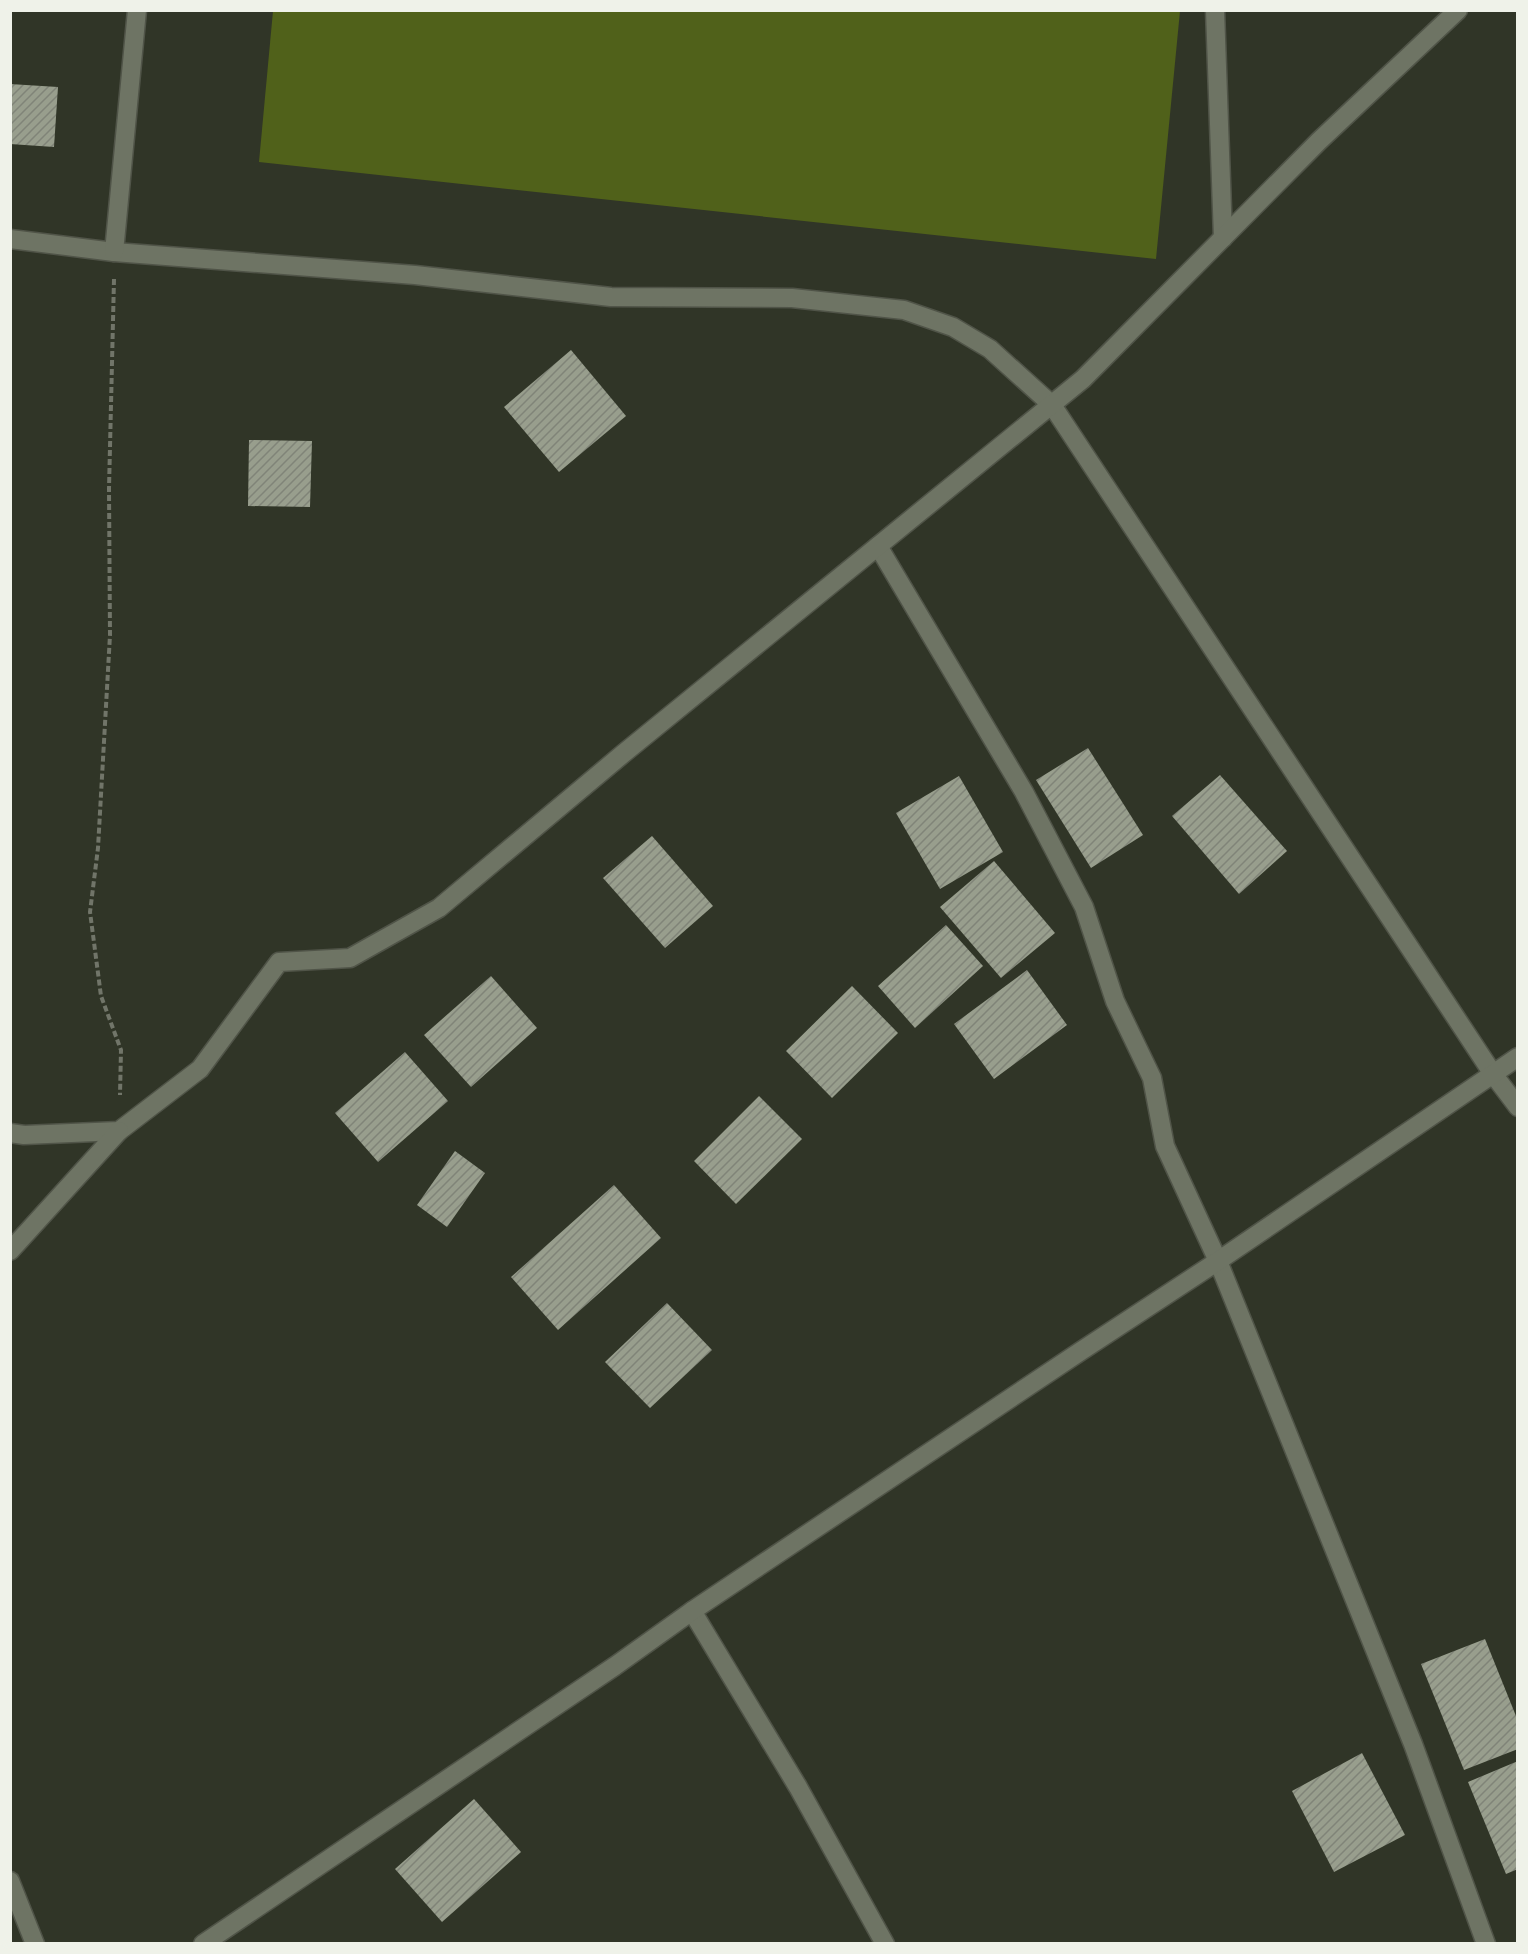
<svg xmlns="http://www.w3.org/2000/svg" width="1528" height="1954" font-family="'Alegreya Sans',sans-serif">
<style>
.green{fill:#50611a}
.building{fill:url(#building-hatch)}
.lines{fill:none;stroke-linecap:round;stroke-linejoin:round}
.minor-casing{stroke:#505448;stroke-width:21}
.path{stroke:#717569;stroke-width:4;stroke-dasharray:6 3;stroke-linecap:butt}
.minor{stroke:#6e7464;stroke-width:18}
</style>
<defs>
<pattern id="building-hatch" width="6" height="6" patternUnits="userSpaceOnUse" patternTransform="scale(1.5)"><rect width="6" height="6" fill="#989e8d"/><path d="M-1 1l2-2M0 6l6-6M5 7l2-2" fill="none" stroke="#808478"/></pattern>
</defs>
<rect width="100%" height="100%" fill="#303527"/>
<path class="green" d="M273,11h907l-24,248 -897,-97z"/>
<g class="building">
<path d="M10,84l48,3 -4,60 -44,-3z"/>
<path d="M571,350l55,66 -67,56 -55,-65z"/>
<path d="M249,440l63,1 -2,66 -62,-1z"/>
<path d="M1088,748l55,87 -52,33 -55,-88z"/>
<path d="M1220,775l67,76 -48,43 -67,-78z"/>
<path d="M959,776l44,76 -63,37 -44,-76z"/>
<path d="M652,836l61,70 -48,42 -62,-70z"/>
<path d="M994,861l61,72 -54,45 -61,-71z"/>
<path d="M946,925l37,41 -68,62 -37,-42z"/>
<path d="M1027,970l40,55 -73,54 -40,-55z"/>
<path d="M491,976l46,52 -66,59 -47,-52z"/>
<path d="M852,986l46,47 -66,65 -46,-47z"/>
<path d="M405,1052l43,49 -70,61 -43,-49z"/>
<path d="M759,1096l43,43 -66,65 -42,-43z"/>
<path d="M455,1151l30,22 -38,54 -30,-22z"/>
<path d="M614,1185l47,53 -103,92 -47,-53z"/>
<path d="M667,1303l45,47 -62,58 -45,-46z"/>
<path d="M1485,1639l33,82v28l-54,21 -43,-106z"/>
<path d="M1362,1753l43,82 -71,37 -42,-81z"/>
<path d="M1518,1761v108l-12,5 -38,-92z"/>
<path d="M474,1799l47,53 -79,70 -47,-53z"/>
</g>
<g class="lines">
<g class="minor-casing">
<g id="minor">
<path d="M1215,10l8,228"/>
<path d="M10,239l104,13 301,23 196,22 181,1 112,12 49,17 37,22 62,56 441,669 25,33"/>
<path d="M114,252l23,-242"/>
<path d="M878,546l146,246 60,115 31,94 37,77 13,68 53,115 195,483 73,200"/>
<path d="M10,1133l14,2 95,-4 81,-62 79,-107 71,-4 89,-50 185,-155 459,-374 236,-238 139,-131"/>
<path d="M10,1251l109,-120"/>
<path d="M692,1611l106,176 87,157"/>
<path d="M10,1881l25,63"/>
<path d="M203,1944l412,-278 77,-55 389,-260 137,-90 300,-204"/>
</g>
</g>
<path class="path" d="M114,279l-5,210 1,146 -12,213 -8,64 11,84 20,54 -1,45"/>
<use href="#minor" class="minor"/>
</g>
<rect width="1528" height="1954" fill="none" stroke="#eff2e9" stroke-width="24"/>
</svg>
